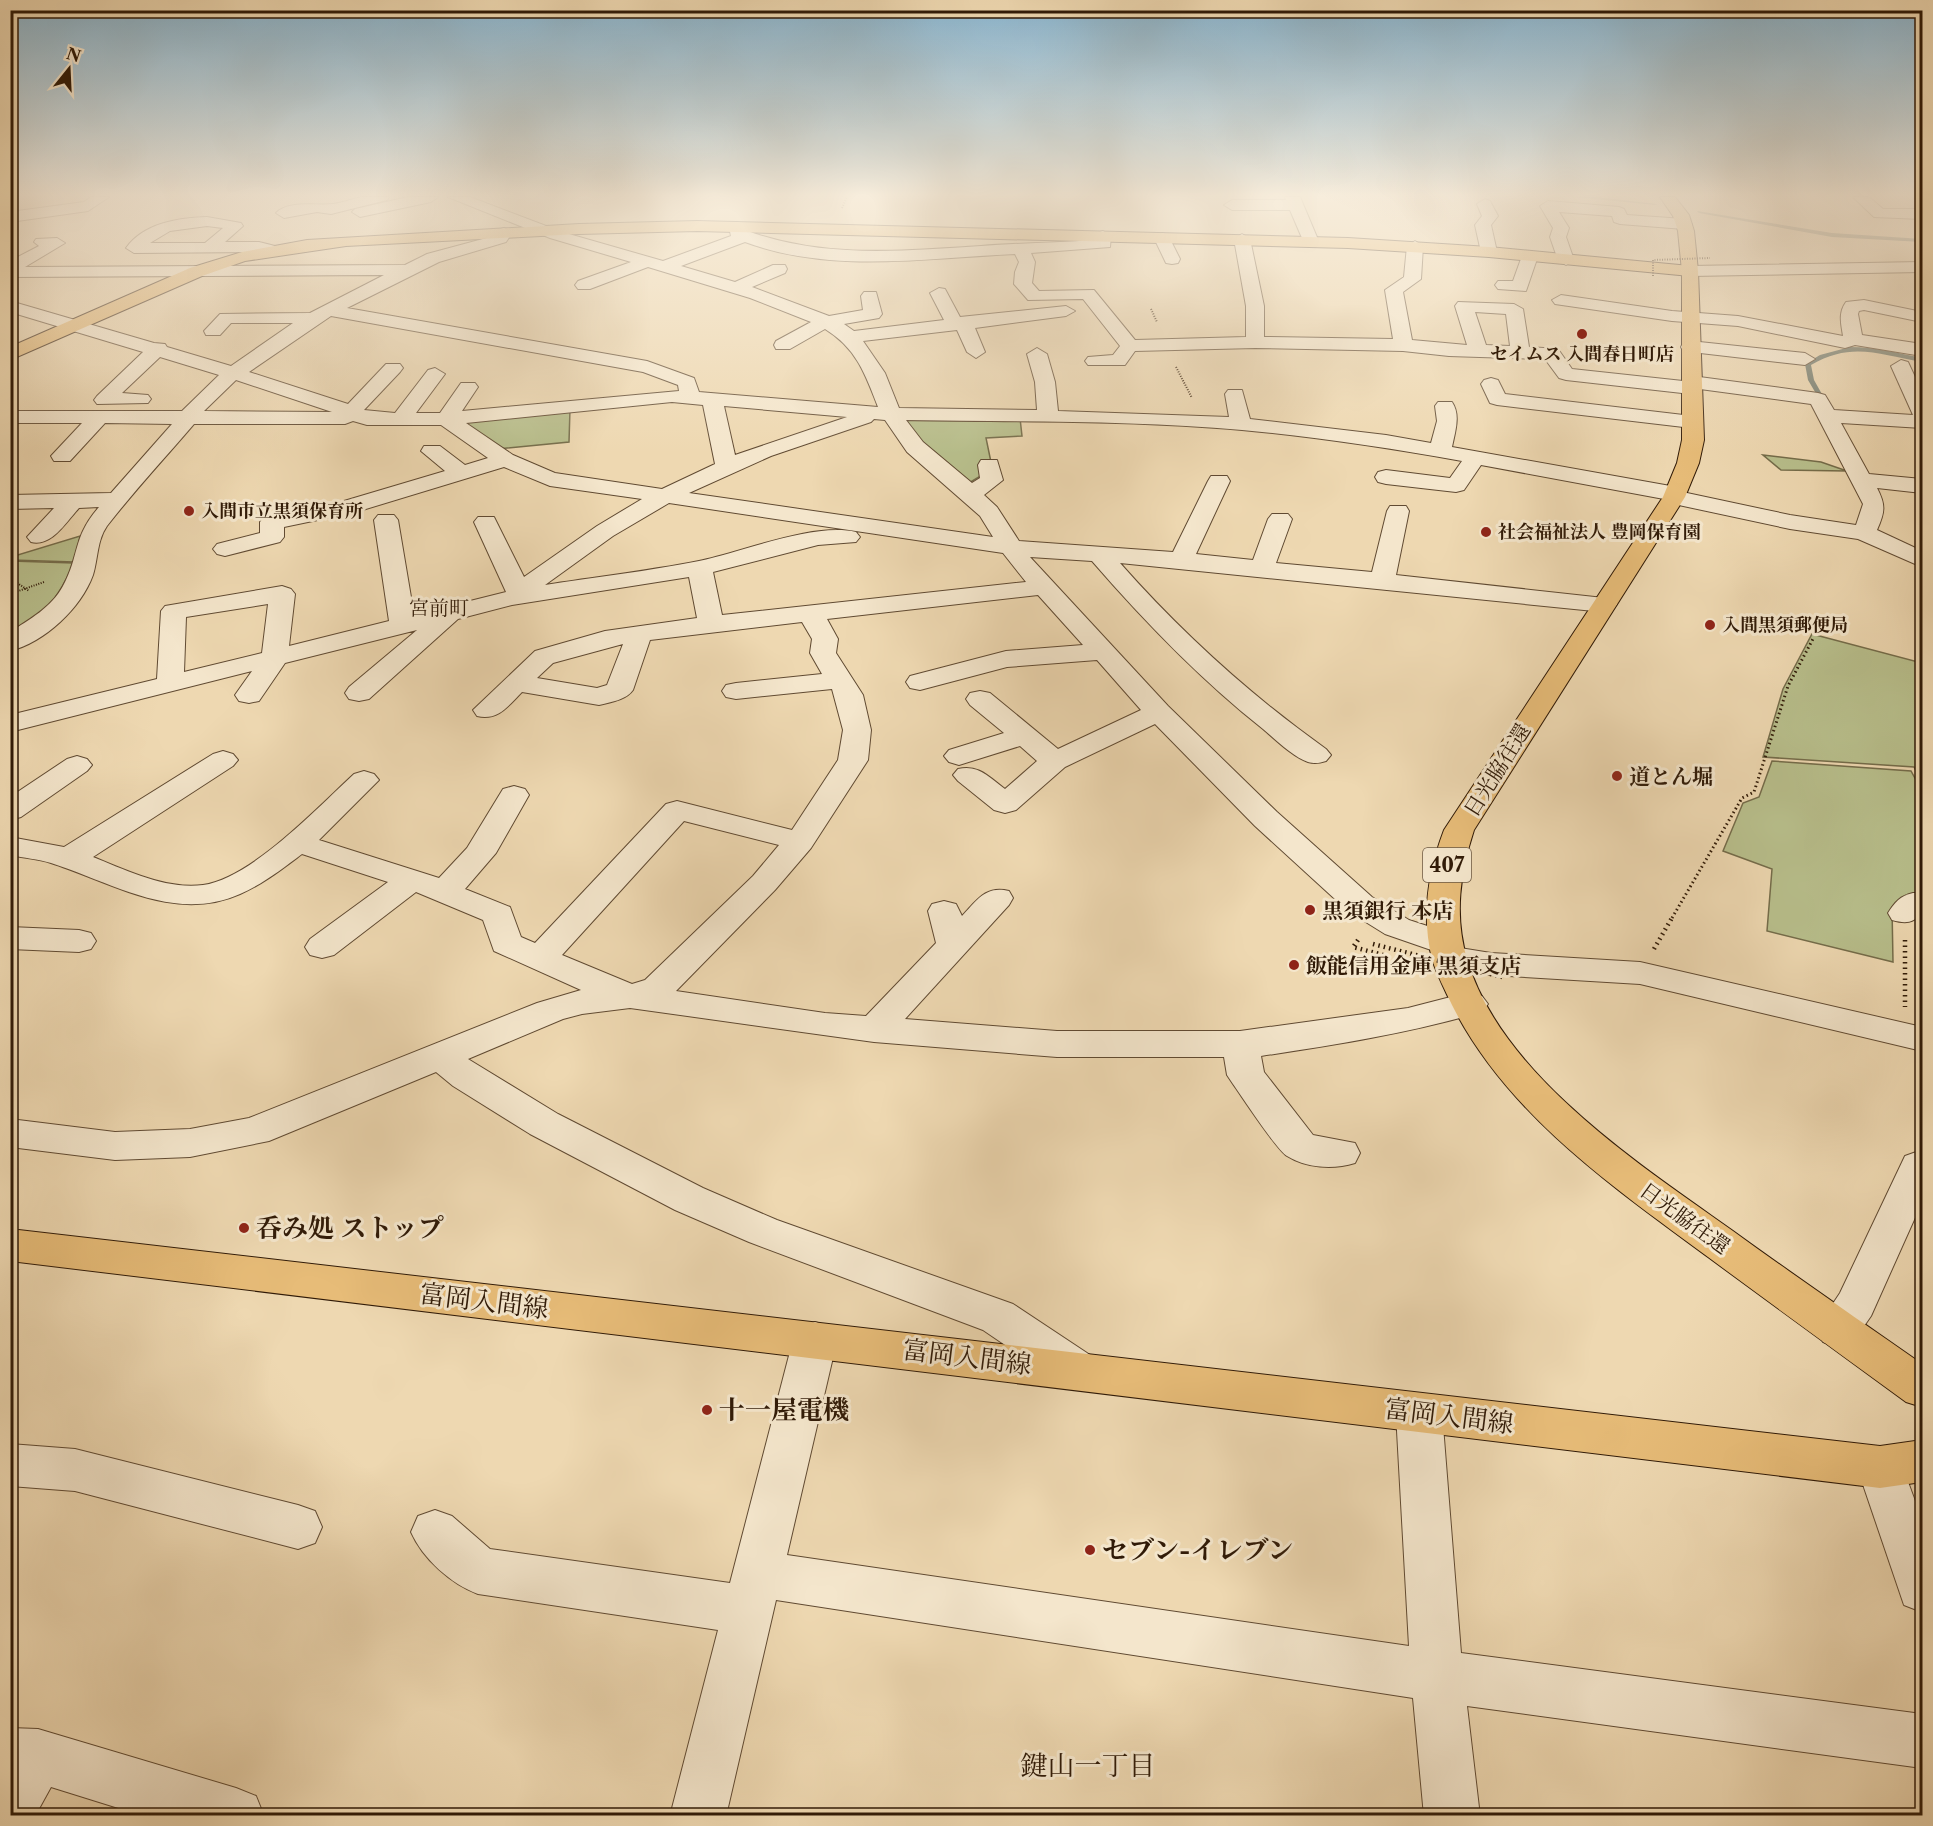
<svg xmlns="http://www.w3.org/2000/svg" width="1933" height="1826" font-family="'Libre Caslon Text','Noto Serif JP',serif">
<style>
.green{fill:#b8bf8c;stroke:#746c4a;stroke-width:1.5}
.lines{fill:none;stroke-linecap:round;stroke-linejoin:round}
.stream{fill:#6f796c;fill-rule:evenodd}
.minor-casing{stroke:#604a32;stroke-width:2}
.major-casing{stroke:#301a07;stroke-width:2}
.highway-casing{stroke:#301a07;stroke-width:2}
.path-far2{stroke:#301a07;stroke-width:2;stroke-dasharray:1 1.5;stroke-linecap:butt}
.path-far1{stroke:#301a07;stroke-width:3;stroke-dasharray:1.5 3;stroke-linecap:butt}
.path{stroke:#301a07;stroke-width:4.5;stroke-dasharray:1.5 4;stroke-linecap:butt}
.minor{fill:#f4e6cc;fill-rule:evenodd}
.major{fill:#e7bc78;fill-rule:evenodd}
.highway{fill:#e7bc78;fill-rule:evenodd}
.path-bridge-far1{stroke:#301a07;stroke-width:2;stroke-dasharray:1 1.5;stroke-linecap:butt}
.path-bridge{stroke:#301a07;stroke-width:4.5;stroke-dasharray:1.5 4;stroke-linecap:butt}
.poi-dot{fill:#8f2418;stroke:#f4e6cc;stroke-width:2}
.labels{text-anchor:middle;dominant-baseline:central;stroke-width:6;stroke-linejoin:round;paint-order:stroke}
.far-poi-label{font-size:18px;font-weight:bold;fill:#301a07;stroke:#f4e6cc;text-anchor:start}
.far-quarter-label{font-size:20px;fill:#301a07;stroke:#f4e6cc}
.shield{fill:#f4e6cc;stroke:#6b5742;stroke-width:1.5}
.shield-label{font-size:20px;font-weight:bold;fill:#301a07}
.street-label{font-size:21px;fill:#301a07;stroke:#f4e6cc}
.poi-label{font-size:21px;font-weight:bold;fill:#301a07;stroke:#f4e6cc;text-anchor:start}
.near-poi-label{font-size:26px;font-weight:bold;fill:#301a07;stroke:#f4e6cc;text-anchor:start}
.near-street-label{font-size:26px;fill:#301a07;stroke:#f4e6cc}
.near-neighbourhood-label{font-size:27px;fill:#301a07;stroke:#f4e6cc}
</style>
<rect width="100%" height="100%" fill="#eed8b1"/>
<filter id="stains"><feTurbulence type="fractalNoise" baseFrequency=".00333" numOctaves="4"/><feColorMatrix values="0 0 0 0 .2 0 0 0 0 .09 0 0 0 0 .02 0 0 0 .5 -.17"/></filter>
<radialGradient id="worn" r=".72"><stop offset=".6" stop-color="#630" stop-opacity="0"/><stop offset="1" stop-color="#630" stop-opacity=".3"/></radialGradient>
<g class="green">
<path d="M570,409l-1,33 -72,7 -36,-29z"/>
<path d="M902,418h118l2,18 -36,2 5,24 -7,12 -15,9 -46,-36z"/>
<path d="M1763,455l58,7 26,9 -66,-1z"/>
<path d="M80,536l-5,26 -64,-2v-3z"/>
<path d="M11,561l63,2c-17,38 -28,50 -63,73z"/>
<path d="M1812,634l110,29v120l-8,-16 -151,-10 20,-68z"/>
<path d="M1772,761l139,10 11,20v104l-17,1 -13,11 1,55 -126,-31 5,-62 -49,-18 20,-48 16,-6z"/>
</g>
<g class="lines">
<g class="stream">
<path d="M1576,197h20l61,7 -2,1z"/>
<path d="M1697,211l135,22 90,6v3l-90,-5 -133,-24z"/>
<path d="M1850,347c25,0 48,6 72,11v4c-43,-7 -69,-21 -111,3l3,15 9,16 -5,1 -10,-17 -3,-16 15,-9z"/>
</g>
<g class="minor-casing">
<g id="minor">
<path d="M91,197h18l-21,14 -78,11v-10l74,-10z"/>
<path d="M362,197h27l-2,3 -56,14 -14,-2 -33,6 -8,-5c12,-13 41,-7 57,-9 9,-1 19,-5 29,-7z"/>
<path d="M408,197h30l-7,5 -71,15 -8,-5 3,-3z"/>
<path d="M448,197h22l92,35 101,29 68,-25 -2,-9 8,-5 6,2 2,6c76,29 156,21 236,16 38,-3 76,-3 114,-6l2,-7 6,-2 8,5 -1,11 -79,6 4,9 -3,21 7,8 55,-1 41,50 111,-3v-31l-12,-67 8,-5 8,5 14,67v31l129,2 -8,-49 19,-13 3,-31 8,-5 8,5 -2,33 -18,13 9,48 55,5 -12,-39 3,-4 56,2 9,5 6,38 29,2 14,20 111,12 9,-5 126,17 7,2 9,15 79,5 -22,-49 10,-6 7,2 14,30v36l-81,-5 28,51 53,5v14l-45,-5c9,17 8,24 0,42l45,21v16l-64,-28 -68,-10 -116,-25 -10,-5 -183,-34 -17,25 -8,2 -70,-8 -8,-2 -3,-5 3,-5 8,-2 64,8 12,-17c-73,-13 -146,-24 -220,-31 -111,-10 -224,-8 -336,-10l17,22 49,41 8,-5 -2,-13 3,-5h16l6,20 -19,15 13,12 22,34 154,11 35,-71 3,-5h16l3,5 -34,73 57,6 15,-41 4,-5h16l4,5 -16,44 96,9 15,-61 3,-5h16l3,5 -13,64 217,24 4,5 -4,5 -9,3 -484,-49c62,70 130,132 206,186l5,6 -5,6c-6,2 -11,3 -18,1 -15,-5 -32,-22 -45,-33 -63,-50 -118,-107 -171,-168l-62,-4 138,149 109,106 95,85 37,23 49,16 5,8 -3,4 31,5 149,9 282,65v24l-282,-67 -149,-9 -53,-9 -5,-8 4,-6 -52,-18 -37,-23 -93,-85 -100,-102 -90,43 -49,43 -11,3 -11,-3 -36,-29 -5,-6 5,-6c20,-5 31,8 47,20l32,-28 -17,-15 -61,19 -10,-3 -5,-6 5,-6 55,-17 -34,-28 -4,-6 4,-6 10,-2 10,2 68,56 83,-39 -44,-50 -90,7 -87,23 -10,-2 -4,-6 4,-6 96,-25 77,-6 -45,-50 -211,24 11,20 -2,14 27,42 8,35 -3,30 -57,88 -36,42 -99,101 149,22 41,3 70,-73 -8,-32 4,-7 12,-3 12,3 6,12c15,-16 24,-31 47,-25l4,7 -4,7 -104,114 152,12h183l168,-23 62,-16 12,4 6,8 -6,8c-73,21 -147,33 -221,44l3,16 49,63 42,8 5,10 -5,10c-22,7 -49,5 -68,-7 -11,-7 -44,-58 -54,-72l-6,-9 -3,-18h-167l-183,-15 -244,-34 -48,6 -19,5 -95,40 90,55 145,74 74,32 236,84 80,53 6,13 -6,13 -16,6 -16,-6 -78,-53 -234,-88 -74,-32 -145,-76 -77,-48 -17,-14 -167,69 -79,16 -75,3 -105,-13v-28l105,13 75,-3 59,-11 288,-115 44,-13 -87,-39 -11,-31 -67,-28 -82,63 -12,3 -12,-3 -5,-8 5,-8 78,-57 -86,-28c-20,15 -39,30 -62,40 -65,29 -127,-11 -189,-31 -13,-4 -27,-5 -41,-8v-18l54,10 149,-93 10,-3 10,3 5,6 -5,6 -140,91c33,13 73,33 110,28 49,-7 115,-78 151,-111l10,-3 10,3 5,6 -60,60 120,38 28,-30 36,-59 11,-3 11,3 4,6 -33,58 -31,36 45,18 11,30 14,6 131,-139 11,-3 115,29 46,-70 5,-30 -11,-41 -96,10 -10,-2 -4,-6 4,-6 10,-2 86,-9 -12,-21 2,-14 -10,-17 -152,18 -17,50c-7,10 -22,12 -34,15l-77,-13c-14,14 -24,29 -45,24l-4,-6 62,-59 70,-20 92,-13 -8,-41 -177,28 -54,14 -89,80 -10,2 -10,-2 -4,-6 4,-6 68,-57 -132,33 -26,38 -10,2 -10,-2 -4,-6 17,-24 -242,61v-17l147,-36 4,-68 4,-5 117,-20 9,3 4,5 -6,52 100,-25 -15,-101 4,-5h16l4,5 16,95 92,-23 -32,-70 4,-5h16l30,60 73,-51 45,-27 -92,-13 -46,-19 -148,45 -72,15v10l-4,5 -55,14 -8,-2 -4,-5 4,-5 43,-11v-11l4,-5 80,-16 101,-30 -24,-20 3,-5h16l25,19 23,-7 -47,-33h-74l-14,-4 -8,3h-151c-29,34 -60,67 -87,102 -10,14 -9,33 -14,49 -12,33 -48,67 -83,76v-19c19,-12 42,-25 53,-46 17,-31 9,-48 36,-79l-20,1c-13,14 -27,39 -48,34l-4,-5 27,-29 -44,1v-14l101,-2 61,-69 -67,-1 -35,38h-16l-3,-5 31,-33h-72v-12h172l37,-36 -59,-18 -38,36 26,2 3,4 -3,4 -51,1 -3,-4 3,-4 46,-44 -133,-40v-11l144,42 11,1 2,3 64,19 62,-43h-62l-11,12h-14l-2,-4 16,-17 90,-1 74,-38 -374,2v-16l29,-15 -5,-4 2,-3 21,-1 8,5 -40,24 380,-2 22,-11 67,-18 4,-6 6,-2 8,5 -6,9 -67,20 -92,46 300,53 47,17 5,14 179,15c-13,-34 -22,-59 -53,-78l-35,20h-14l-2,-4 2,-4 35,-19 -61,-24 -102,-31 -58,22h-12l-3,-4 3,-4 53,-19 -81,-24zM745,242c86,32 181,16 270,12l4,8 -4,10 -1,12 14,16 55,-1 37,47 -7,9 -25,2 -3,4 3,4h37l10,-14 120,-3 148,3 46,5 96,3 14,19 7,2 125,14 9,-5 111,15 52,100 -7,21 -66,-10 -103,-22 -11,-6 -224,-40c3,-15 9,-32 0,-45h-14l-3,4 2,15 -6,22 -45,-8 -136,-16 -8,-29h-14l-3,4 4,23 -171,-6 -3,-29 -8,-28 -10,-6 -10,6 8,28 2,28 -138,-2 -14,-35 -22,-32 94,-11 10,22 9,6 9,-6 -10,-24 91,-12 9,-5 -9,-5 -106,11 -15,-28 -6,-1 -9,5 14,27 -90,11 -10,-7 35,-6 3,-4 -6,-22h-12l-3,4 2,14 -34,6 -77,-29 33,-14 2,-4 -2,-4h-12l-38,17 -54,-16zM1475,312l31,2 4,32 -24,-1zM331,316l312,56 35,13 1,6 -217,20 16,-24 -3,-4h-14l-21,30h-24l29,-39 -10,-6 -7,2 -33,43 -31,-3 36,-38 3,-4 -3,-4h-14l-38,40 -99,-32zM236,380l96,32 -128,-1zM672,402l31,3 12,59 -53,25 -107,-16 -42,-18 -47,-32zM724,406l123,11 -112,38zM874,419l11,1 22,32 73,64 13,21 -304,-44 82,-37 100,-34zM669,503l334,50 23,29 -304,33 -9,-43 105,-27 38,-3 4,-5 -4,-5c-42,-10 -113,20 -157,29 -50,10 -103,16 -154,24l68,-49zM268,604l-6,49 -78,19 2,-55zM623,644l-16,41 -10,3 -60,-10 16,-15zM684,821l95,24 -26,31 -108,104 -13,4 -70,-29z"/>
<path d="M1285,197h15l19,45 -2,3h-12l-15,-35h-58l-8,-5 8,-5h54z"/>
<path d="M1853,197h16l14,12h39v10l-48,-2z"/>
<path d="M1485,199l5,2 8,15 -7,9 6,27 -8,5 -8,-5 -6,-27 7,-9 -5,-12z"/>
<path d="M1548,201l71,6 5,2 3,6 57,4 8,5 -8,5 -64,-5 -6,-2 -2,-6 -53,-4 10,16 -3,9 8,23 -8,5 -8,-5 -8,-23 3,-9 -13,-22z"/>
<path d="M207,217l34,6 2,3 -18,16h34l20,5 2,3 -8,5 -14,-3 -125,1 -8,-5c18,-25 52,-30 81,-31zM207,226l16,2 -18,15h-55l20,-12z"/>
<path d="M1162,233l6,2 12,24 -2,4 -6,1 -6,-1 -12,-25z"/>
<path d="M1530,251l8,5 -12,35 -28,-2 -3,-4 3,-4h15l9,-25z"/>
<path d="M1922,262v10l-232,4 -8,-5 8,-5z"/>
<path d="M1561,295l111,16 66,5 105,20c-2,-13 -5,-23 3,-34l18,-2 58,12v10l-58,-12 -5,1 -1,3 4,21 60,9v12l-67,-11 -10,3 -107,-22 -66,-5 -117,-17 -3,-4z"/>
<path d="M1690,341l115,12 10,6 -10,6 -122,-14 -2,-4 2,-4z"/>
<path d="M1491,378l7,2 7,14 187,22 7,2 3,4 -3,4 -7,2 -195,-23 -7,-2 -9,-19 3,-4z"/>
<path d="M77,756l10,3 5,6 -5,6 -66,46 -11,3v-23l57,-38z"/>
<path d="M1913,893h9v20c-9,10 -16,11 -30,7l-4,-7c7,-11 12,-17 25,-20z"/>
<path d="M10,927l69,3 12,3 5,8 -5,8 -12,3 -69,-3z"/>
<path d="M1919,1151l3,1v50l-51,114 -18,26 -15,5 -15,-5 -7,-13 24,-36 65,-137z"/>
<path d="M815,1322l15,5 7,13 -50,215 622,91 -13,-233 7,-14 16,-6 16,6 7,14 19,240 461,61v54l-455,-62 13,110h-56l-11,-118 -637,-98 -50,216h-56l48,-186 -240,-36c-27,-10 -55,-35 -67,-62l7,-16 17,-6 17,6 38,33 240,34 63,-243 7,-13z"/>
<path d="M10,1444l65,5 223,56 17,6 7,16 -7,16 -17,6 -223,-58 -65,-5z"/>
<path d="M1880,1446l17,6 25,68v92l-18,-7 -47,-138 6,-15z"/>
<path d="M10,1728l28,1 198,59 20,8 8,20h-120l-93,-29 -16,29h-25z"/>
</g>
</g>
<g class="major-casing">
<g id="major">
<path d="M697,221l651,17 141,9 201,19 8,5 -8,5 -201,-19 -141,-9 -651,-17 -118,3 -233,12 -101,15 -43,15 -192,84v-13l180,-79 52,-16 65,-12 272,-16z"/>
<path d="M10,1229l1870,217 42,-6v42l-42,6 -1870,-227z"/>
</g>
</g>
<g class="highway-casing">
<path id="highway" d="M1660,197h15l14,18 5,16 4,40 6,169 -5,23 -14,34 -211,333c-14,43 -20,85 -7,129 33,115 173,206 266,272 62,45 126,89 189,133v43l-16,-5c-66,-48 -132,-96 -198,-145 -96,-71 -201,-143 -256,-252 -7,-15 -15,-30 -20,-46 -11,-44 -4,-87 12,-129l219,-333 14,-34 5,-23v-169l-4,-40 -5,-15z"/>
</g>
<g class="path-far2">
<path d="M842,208l5,-11"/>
<path d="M1151,309l6,13"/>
<path d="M1176,367l16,31"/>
<path d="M13,580l16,11"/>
<path d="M10,594l34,-12"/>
</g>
<path class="path-far1" d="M1672,918l70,-120 12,-6 34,-106 26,-49"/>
<g class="path">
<path d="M1358,940l-5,7 30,8"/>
<path d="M1905,940v67"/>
<path d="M1654,949l19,-33"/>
</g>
<use href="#minor" class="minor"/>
<use href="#major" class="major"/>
<use href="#highway" class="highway"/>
<path class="path-bridge-far1" d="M1653,276v-16l57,-2"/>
<path class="path-bridge" d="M1373,944l133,34"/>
</g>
<linearGradient id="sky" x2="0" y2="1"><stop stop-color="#88b6d2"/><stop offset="0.43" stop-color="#f7eddc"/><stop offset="1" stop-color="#f7eddc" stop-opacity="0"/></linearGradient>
<rect width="1933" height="453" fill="url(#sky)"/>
<g class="poi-dot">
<circle cx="1582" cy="334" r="6"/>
<circle cx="189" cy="511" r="6"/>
<circle cx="1486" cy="532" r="6"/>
<circle cx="1710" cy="625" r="6"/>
<circle cx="1617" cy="776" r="6"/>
<circle cx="1310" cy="910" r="6"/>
<circle cx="1294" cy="965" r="6"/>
<circle cx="244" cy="1228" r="6"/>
<circle cx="707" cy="1410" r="6"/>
<circle cx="1090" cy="1550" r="6"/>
</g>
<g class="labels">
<g class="far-poi-label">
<text x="1582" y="354" text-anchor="middle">セイムス 入間春日町店</text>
<text x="201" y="511">入間市立黒須保育所</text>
<text x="1498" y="532">社会福祉法人 豊岡保育園</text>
<text x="1722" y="625">入間黒須郵便局</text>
</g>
<g class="far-quarter-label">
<text x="439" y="608">宮前町</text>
</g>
<rect class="shield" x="1423" y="848" width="48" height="34" rx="4.5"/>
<g class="shield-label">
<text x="1447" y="865">407</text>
</g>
<g class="street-label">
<text transform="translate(1497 770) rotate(-58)">日光脇往還</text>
<text transform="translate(1685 1218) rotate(36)">日光脇往還</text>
</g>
<g class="poi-label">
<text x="1629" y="776">道とん堀</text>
<text x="1322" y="910">黒須銀行 本店</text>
<text x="1306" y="965">飯能信用金庫 黒須支店</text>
</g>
<g class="near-poi-label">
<text x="256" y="1228">呑み処 ストップ</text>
<text x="719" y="1410">十一屋電機</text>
<text x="1102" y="1550">セブン-イレブン</text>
</g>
<g class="near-street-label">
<text transform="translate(484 1301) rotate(7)">富岡入間線</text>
<text transform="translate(967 1357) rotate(7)">富岡入間線</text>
<text transform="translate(1449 1416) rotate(7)">富岡入間線</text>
</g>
<g class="near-neighbourhood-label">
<text x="1088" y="1765">鍵山一丁目</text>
</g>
</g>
<rect width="1933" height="1826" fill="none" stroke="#eed8b1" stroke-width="36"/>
<rect x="12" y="12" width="1909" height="1802" fill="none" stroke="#301a07" stroke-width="3"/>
<rect x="18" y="18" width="1897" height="1790" fill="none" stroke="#301a07" stroke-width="1.5"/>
<g transform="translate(69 69) rotate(18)" stroke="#f4e6cc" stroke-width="4.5" paint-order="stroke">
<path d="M0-4.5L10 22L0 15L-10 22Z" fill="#301a07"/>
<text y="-9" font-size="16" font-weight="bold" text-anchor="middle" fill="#301a07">N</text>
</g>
<rect width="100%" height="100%" filter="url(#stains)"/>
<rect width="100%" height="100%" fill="url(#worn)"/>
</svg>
